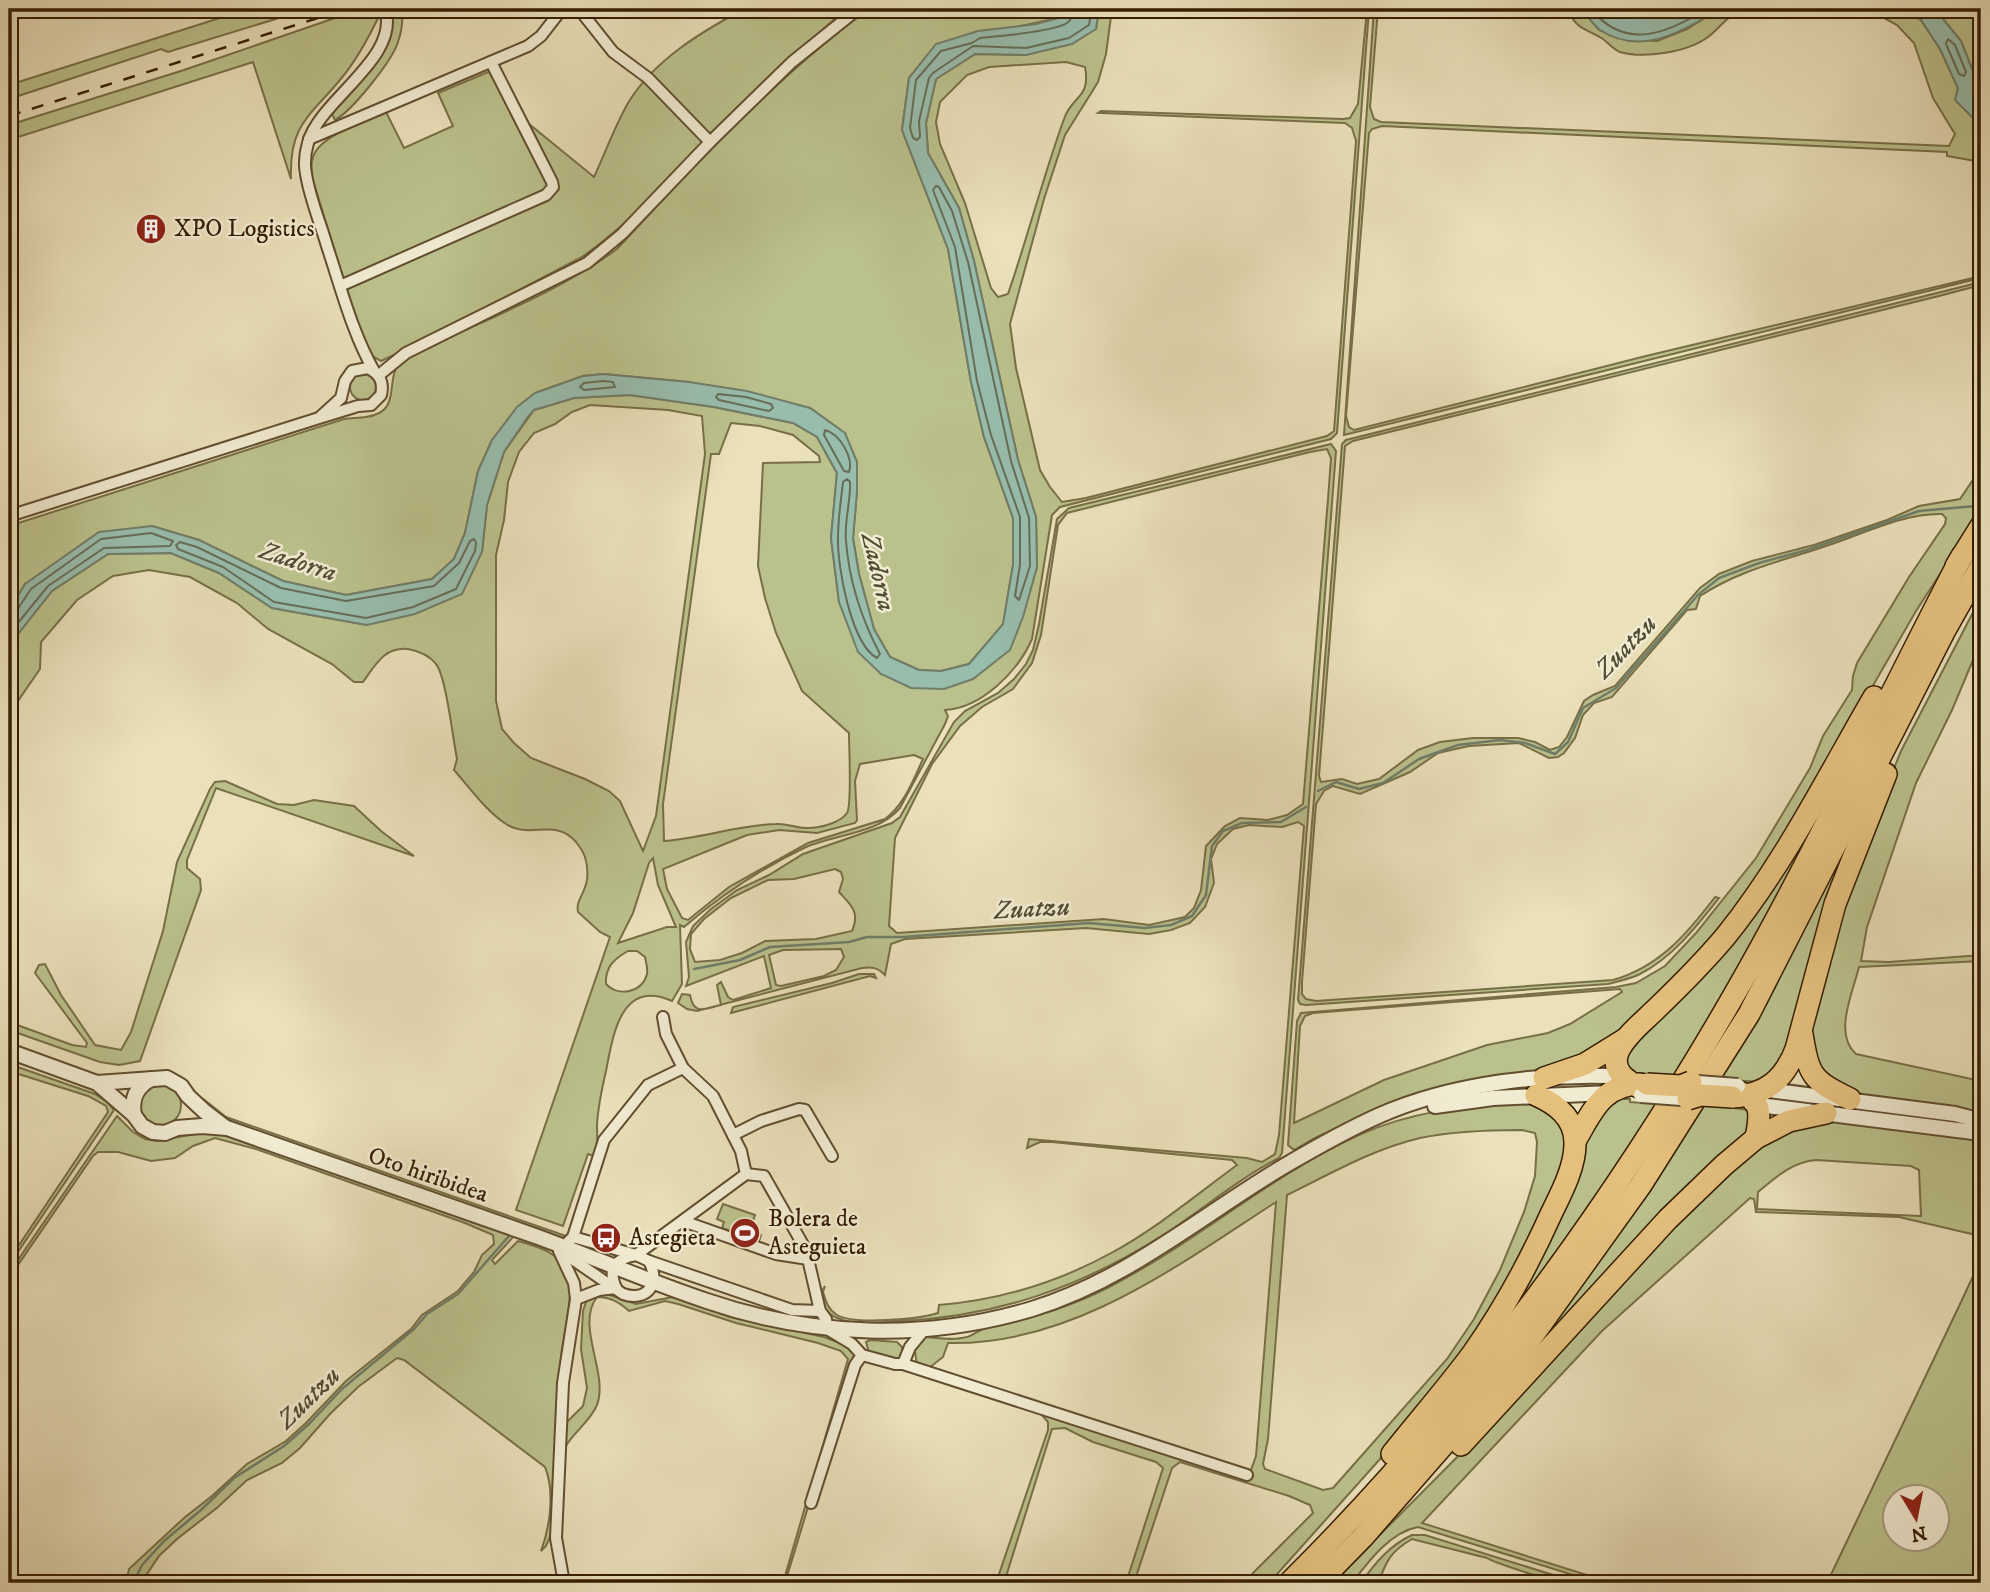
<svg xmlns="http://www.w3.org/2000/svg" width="1990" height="1592" font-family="'IM FELL DW Pica',serif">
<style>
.green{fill:#bbc18c;stroke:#786f46;stroke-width:2;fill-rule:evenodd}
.water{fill:#98bdad;stroke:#707d68;stroke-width:2}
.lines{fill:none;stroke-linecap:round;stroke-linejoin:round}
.shore{stroke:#666d57;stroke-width:2}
.stream{stroke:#707d68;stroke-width:2.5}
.minor-casing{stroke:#624e2f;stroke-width:14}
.tertiary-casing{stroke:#624e2f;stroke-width:18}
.motorway-casing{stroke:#351d01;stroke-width:24}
.minor{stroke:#f1ebd2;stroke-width:10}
.tertiary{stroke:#f1ebd2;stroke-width:14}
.motorway{stroke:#e5c07d;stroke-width:21}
.rail{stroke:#351d01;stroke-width:2.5;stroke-dasharray:12 12;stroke-linecap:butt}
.tertiary-bridge-casing{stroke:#624e2f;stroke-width:18;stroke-linecap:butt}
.motorway-bridge-casing{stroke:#351d01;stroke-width:24;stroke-linecap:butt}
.tertiary-bridge{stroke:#f1ebd2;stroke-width:14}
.motorway-bridge{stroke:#e5c07d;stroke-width:21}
.labels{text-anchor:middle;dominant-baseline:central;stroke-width:5;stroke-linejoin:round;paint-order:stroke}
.poi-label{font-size:24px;fill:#351d01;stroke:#f1ebd2;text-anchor:start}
.street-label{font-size:24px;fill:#351d01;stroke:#f1ebd2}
.water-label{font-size:26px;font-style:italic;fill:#534d35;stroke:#f1ebd2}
</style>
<rect width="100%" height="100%" fill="#eae0ba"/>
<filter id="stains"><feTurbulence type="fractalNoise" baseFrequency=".00286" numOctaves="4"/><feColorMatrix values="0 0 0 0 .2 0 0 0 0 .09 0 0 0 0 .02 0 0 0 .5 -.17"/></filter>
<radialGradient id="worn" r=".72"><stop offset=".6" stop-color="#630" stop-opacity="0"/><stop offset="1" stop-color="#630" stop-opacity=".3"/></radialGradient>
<g class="green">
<path d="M248,9h60l-140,43 -7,-3 -152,50v-14z"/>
<path d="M361,9h18l1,5c-11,23 -23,46 -40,66 -31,37 -51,45 -49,99l-38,-117 -244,78v-15l175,-55z"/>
<path d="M389,9h13c1,11 0,22 -4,33 -6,19 -46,69 -63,78l-4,-8 41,-43 13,-20z"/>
<path d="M744,9h102c-30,27 -62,53 -91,81 -58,56 -107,121 -173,167l-173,91 -28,13 -15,-9 -52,-168c-2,-8 -4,-19 -1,-27 7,-22 53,-36 73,-45l18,36 49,-22 -15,-33 55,-23 30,49 71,58c11,-24 21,-51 34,-74 26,-43 73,-71 116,-94z"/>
<path d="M869,9h199l-5,8 -126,27 -28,34 -7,52 46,119 23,133 13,55 29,81v47l-10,60 -34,39 -28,7 -22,-1 -29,-13 -16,-28 -15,-55 -6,-36 4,-47v-29l-13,-29 -34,-25 -121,-26 -86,-8 -20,2 -48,17 -43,47 -14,31 -13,62 -11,26 -22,20 -86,16 -63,-14 -84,-41 -47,-14 -127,58 -16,27v-85l335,-107c7,-1 15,-1 22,-2 37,-5 18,-35 34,-56 72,-37 152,-64 217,-112 79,-85 159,-172 252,-240z"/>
<path d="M1099,9h13l-6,45 -8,28 -33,53 -21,64 -34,125 6,44 24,102 10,17 12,15 24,-4 241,-62 7,-5 22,-290 -4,-13 -7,-5 -247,-10 3,-2 242,8 7,-1 8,-14 9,-95h2l-32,424 -6,6 -271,68 -8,8 -20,124c-14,32 -50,69 -87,71l3,6 -3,8 -45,84c-22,26 -64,26 -94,39 -44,21 -85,48 -122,80l-4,-2 2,59 -10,17c-51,-23 -59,34 -66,70 -4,17 -8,36 -9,54 0,12 2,20 -3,31l-6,-2 -25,72 -47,-16 94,-273 -10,-5 -22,-20c-2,-10 4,-15 7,-25 3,-6 3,-19 1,-26 -1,-6 -6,-14 -10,-19 -21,-25 -46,-2 -70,-18 -20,-13 -36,-36 -52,-54l3,-11c-4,-19 -11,-83 -21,-95 -7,-9 -17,-13 -28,-15 -24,-2 -32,15 -45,33h-9l-22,-18 -64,-35 -31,-26 -47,-26 -41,-7 -36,6 -36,24 -36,42 -1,27 -31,45v-61l5,-14 38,-48 56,-37 63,-1 48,20 53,35 95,17 115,-73 5,-47 17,-53 30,-42 40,-12 56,-3 84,12 79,16 24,14 20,36 -6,65 8,64 42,72 92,5 64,-111 -1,-51 -18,-57 -44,-199 -15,-53 -31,-55 -2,-30 10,-44 39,-25 51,1 70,-26zM1066,62l19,5c6,32 -13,28 -21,52 -21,58 -36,117 -56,175l-10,3 -7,-9 -26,-85 -25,-59 -4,-22 4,-20 27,-27 22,-8zM590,405l78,5 34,6 3,38 -49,362 -13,35 -23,-50 -11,-10 -24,-12 -54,-21 -17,-15 -12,-14 -6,-28v-146l8,-35 4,-38 11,-30 15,-19 21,-9 17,-12zM731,423l29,3 33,9 26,21 1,6 -57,1 -5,103 7,32 11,35 26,58 47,42c0,14 3,73 -2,80 -7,10 -27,15 -39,15 -10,1 -21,-5 -32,-4 -37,1 -74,14 -112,17l-1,-37 48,-350h8zM914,755l9,4c-10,21 -18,45 -38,60l-77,24 -79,44 -41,33 -6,-2 -15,-29 -4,-20 84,-34 32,-5 38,3 38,-10 2,-3 -2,-39 5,-17zM653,858l5,27 18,42h-9l-49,16 15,-30 16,-50zM628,951h9l8,6c1,5 3,11 2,17 -5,19 -29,23 -41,10 -1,-17 8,-25 22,-33z"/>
<path d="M1374,9h4l-8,98 4,12 7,3 568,24 6,-12 -22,-36 -19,-55 -17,-18 -29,-16h36l17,11 19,29 18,39 -2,12 25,26v36l-34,-6v-4l-565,-26 -10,3 -3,4 -23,283 3,11 5,3 292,-74 335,-80v2l-637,157z"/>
<path d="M1567,9h15l17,21 25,9 33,2 30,-12 32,-20h22c-14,7 -21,19 -33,28 -20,15 -64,22 -88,15 -6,-2 -12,-9 -17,-13 -19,-12 -25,-8 -36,-30z"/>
<path d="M1935,9h46v83l-20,-51z"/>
<path d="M1981,282v3l-42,11 -586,145 -8,5 -26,330 2,6 21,-3 15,5 22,-5 39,-29 22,-8 33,-4h45l17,4 15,8 9,-3 8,-10 17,-36 9,-6 22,-9 85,-98 19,-14 33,-13 62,-16 73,-25 32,-14 41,-7 21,-31v43l-65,100 -127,220 -81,114 -98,95 -34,21 -35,11 -107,19 -49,14 -70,33 -21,12 -6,-5 9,-124 4,-8 315,-26 20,-4 29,-17 31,-33 60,-75 54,-90 13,-32 29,-46 1,-14 4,-13 52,-86 36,-53 1,-6 -4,-4c-38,-1 -77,19 -113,31 -46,16 -88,24 -129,51l-4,13 -9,1 -75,87 -18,6 -11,12 -8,23 -11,15 -6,4 -9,1 -30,-15 -50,3 -31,7 -28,19 -50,22 -27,-8 -9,5 -8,13 -14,178v12l4,5 10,2 297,-21c46,-13 74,-46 102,-83l4,1c-22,28 -46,59 -79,76 -10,5 -21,7 -32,10l-302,21 -6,-1 -2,-4 44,-556 4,-4zM1620,989l2,3 -52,32 -22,9 -61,12 -103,35 -90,43 6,-97 5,-10 8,-3z"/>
<circle cx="363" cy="387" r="13"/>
<path d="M1331,444l5,7 -54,702 -3,5c-41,21 -77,52 -116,77 -82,52 -164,81 -261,86 -28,2 -60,8 -81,-14l1,-16 3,-5 -2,6c3,10 5,17 14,23 17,10 82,4 101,-2l1,-8c61,-5 120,-23 174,-53 44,-24 83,-57 124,-87l-5,-5 -180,-18h-12l-13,6 2,-9 218,19 15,4 13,-8 4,-19 25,-309 -6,-4 -16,5 -33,-2 -16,4 -16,15 -6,15 3,24 -9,24 -15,16 -19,7 -22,4 -63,-6 -181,11 -14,5 -6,31c-8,-8 -13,-8 -23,-7l-165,43 -10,-2 -9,-6 4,-9 8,1c4,21 14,14 31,10l-4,-20 4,-3 7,15 5,3 38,-12 -7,-32 -78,30 3,-9 -3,-35 7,-16 18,-17 26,-19 32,-15 34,-21 89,-31 8,-6 54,-95 11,-11 33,-18 16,-14 12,-15 7,-14 6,-26 18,-105 12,-11zM1327,449l4,9 -3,41 -25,305 -16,11 -19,5 -28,-2 -15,8 -19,20 -5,44 -7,18 -9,9 -36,8 -45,-6 -207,14 -8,-7 6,-88 37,-74 28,-38 22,-19 31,-18 19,-26 9,-28 17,-110 9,-12 243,-61zM835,869l6,3 2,7 -4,13c13,14 21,20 13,39l-36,8 -51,2 -23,12 -22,7 -25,2 -5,-13 1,-15 13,-15 27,-21 37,-18 26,-1zM841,949l3,8 -8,13 -12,6 -43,10 -5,-1 -7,-30 14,-5z"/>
<path d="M1981,597v44l-29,69 -36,73 -49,144 -6,34 28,1 92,-7v6l-122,6c-6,25 -26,67 -3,87l125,27v34l-139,-23 -29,-28 -5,-36 10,-43 57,-170 26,-64z"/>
<path d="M1840,774c-40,77 -79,160 -123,235 -68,113 -143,220 -221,326l89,-198 30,-38h15v3l13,1 11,-29 -26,-1 -4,-16z"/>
<path d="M225,781l52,23 17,1 20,-5 40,6 27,25 33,25 -198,-68 -29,72v8l13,11 1,11 -61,171 -21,4 -19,-3 -91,-32v-8l63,23 14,2 1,-4 -52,-70 4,-8 6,-1 16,31 34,50 26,5 10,-18 32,-101 14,-69 33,-73 5,-7z"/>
<path d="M1851,838l-51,175 -21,56 -20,13 -25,-2 -9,27 24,3 4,16 -250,267z"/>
<path d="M859,974h15l2,4 -6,-2 -139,37 2,-6 99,-24z"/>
<path d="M9,1064l86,30 12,8 7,8 -105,155v-5l99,-148 -2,-6 -18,-10 -79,-25z"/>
<circle cx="160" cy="1105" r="21"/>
<path d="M202,1098l24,19 340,119 -5,3 -340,-119z"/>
<path d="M1517,1101l23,4 27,24 -5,42 -71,142 -102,136 -120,134h-26l70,-70 -3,-8 -21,-9 -109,-34 -8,6 -38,115h-8l37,-115 -7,-6 -63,-20 -28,-14 -13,1 -48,154h-8l52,-153v-8l-8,-9 208,65 8,-22 20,-254c-99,64 -205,144 -328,141l-5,14 -14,11 -12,-3 -3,-19 10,-9c14,1 29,4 43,0 5,-1 9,-5 14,-7 6,-3 14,-4 20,-5 38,-9 76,-21 110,-39 87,-45 161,-112 250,-152 50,-22 103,-28 156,-33zM1522,1130l13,3 2,9 -2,34 -11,36 -24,58 -26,49 -27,40 -114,129 -10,2 -58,-21 -2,-5 5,-25 19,-244c43,-21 86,-46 133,-57 34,-7 68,-8 102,-8z"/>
<path d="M117,1116l16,16 12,7 12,2 48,-9 19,1 291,102 -23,25 3,4 23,-23c22,6 43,12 51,35 5,16 -6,62 -8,81 -5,59 -7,119 -10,178l-5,11 -5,5c9,-24 14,-60 4,-84l-141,-107 -7,-2 -39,29 -28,27 -30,34 -18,15 -35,17 -29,27 -41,32 -18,17 -18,27h-15l3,-14 55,-51 28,-22 35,-32 39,-23 20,-18 40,-42 65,-52 11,-14 36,-24 16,-19 8,-17 12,-11 -1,-9 -28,-12 -209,-74 -41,-11 -22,8 -18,12 -24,3 -33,-9h-20l-5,4 -84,122v-5z"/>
<path d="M1826,1120l155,18v100l-5,-3 -77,-18 -143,-5 -2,-13 -4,-1 -148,133 -180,192 168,53 20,2 16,5h-27l-181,-56c-28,5 -50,35 -66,56h-20l161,-162 152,-168 126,-118zM1816,1160l95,6 8,4 2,46 -164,-7 1,-17c18,-15 34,-30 58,-32z"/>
<path d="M723,1204l32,11 -5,16 11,4 -2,6 -37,-13 2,-6 -7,-3z"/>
<path d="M1981,1259v324h-154l134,-281zM1896,1498h42v42h-42z"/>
<path d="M604,1293l32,11 37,-7 57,20 94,20 29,11 2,4 -70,231h-2l65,-224 -7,-8 -23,-8 -82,-20 -58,-19 -13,-3 -36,10c-10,-9 -19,-14 -32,-14 -22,29 12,76 0,108 -7,17 -24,27 -33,44l1,-25 18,-18 4,-18 -6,-39 2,-38 4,-12z"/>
<path d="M870,1340l27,2 5,5v9l-3,4 -30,-7 -3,-11z"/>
<path d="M1412,1535h13l154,48c-6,0 -12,1 -17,0 -8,-1 -70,-21 -75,-25l-75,-19c-22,13 -25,21 -34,44h-17c14,-20 29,-38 51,-48z"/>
</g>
<g class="water">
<path d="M1068,9h31l-3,20 -24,15 -46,11 -51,-1 -39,25 -10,44 2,30 31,55 15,53 44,199 18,57 1,50 -14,50 -13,33 -37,29 -29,10 -33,-1 -30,-14 -23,-22 -19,-50 -8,-64 6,-65 -20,-36 -24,-14 -79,-16 -84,-12 -56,3 -40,12 -7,8 -23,34 -17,53 -5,47 -20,42 -47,20 -48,11 -95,-17 -53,-35 -48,-20 -63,1 -56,37 -38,48 -5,14v-42l16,-27 74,-52 53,-6 47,14 84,41 63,14 86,-16 22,-20 11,-26 13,-62 14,-31 25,-33 18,-14 48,-17 20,-2 86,8 58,9 63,17 35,25 12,29v29l-4,48 6,35 15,55 16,28 29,13 22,1 28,-7 34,-40 10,-59v-47l-29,-81 -13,-55 -23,-133 -46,-119 7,-52 27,-34 42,-13 58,-7 27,-7z"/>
<path d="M1582,9h35l26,7 28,-7h48c-35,22 -78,48 -119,21 -7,-5 -13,-15 -18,-21z"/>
<path d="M1904,9h31l26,32 20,51v34l-26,-26 3,-12 -18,-39 -19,-29z"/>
</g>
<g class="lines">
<g class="shore">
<path d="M1074,9c-1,5 -2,11 -7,14 -13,9 -70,13 -87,15l-8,5 -31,8 -25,29 -6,48 3,10 4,2 3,-3 -1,-16 10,-43 4,-5 40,-27 53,2 43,-10 20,-13 3,-16"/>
<path d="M1591,9c34,42 76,25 115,0"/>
<path d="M1948,39l7,6 11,27 -2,4 -5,-2 -13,-30z"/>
<path d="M936,186l3,1 13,24 16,51 43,199 18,57 1,48 -11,34 -4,-4 5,-31v-48l-29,-82 -14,-54 -22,-134 -22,-57z"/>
<path d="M603,381l10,1 2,5 -31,3 -4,-3 4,-4z"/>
<path d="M718,394l28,3 25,7 2,4 -4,3 -50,-11 -3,-3z"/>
<path d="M825,430c15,4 29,28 24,42l-5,-1 -20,-36z"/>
<path d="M847,479l3,3c1,19 -6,39 -4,59 3,39 16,79 34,113l-3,4c-26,-14 -40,-92 -39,-121 0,-18 3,-37 5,-55z"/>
<path d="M474,539l2,3 -1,9 -19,38 -43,18 -47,11 -92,-16 -51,-35 -45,-18 -2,-4 4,-3 17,5 84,41 65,13 88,-15 25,-23 11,-22z"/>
<path d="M9,612l8,-2 14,-21 70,-50 50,-6 22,8 -3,5 -66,2 -56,38 -39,48"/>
</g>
<g class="stream">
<path d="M1318,791l18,-9 23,7 24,-6 36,-24 39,-14 42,-5 25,3 30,11 13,-12 15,-34 33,-20 82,-93 21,-17 40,-15 48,-13 112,-39 57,-5"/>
<path d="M694,969l46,-9 30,-13 79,-5 18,-5h36l186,-14 56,5 26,-3 21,-9 14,-21 6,-49 11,-15 19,-8 39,-1 25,-15"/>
<path d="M133,1583l9,-18 22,-24 37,-31 33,-32 50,-32 25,-22 33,-35 72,-60 13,-15 31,-20 51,-58"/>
</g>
<g class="minor-casing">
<g id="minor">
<path d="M579,9l34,43 35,26 62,64"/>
<path d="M309,139l219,-93 13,-10 21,-27"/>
<path d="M340,286l206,-91 7,-8 -1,-5 -61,-120"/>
<path d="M374,371c-22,-39 -33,-83 -47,-125 -7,-24 -17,-47 -21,-72 -2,-10 -1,-21 2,-31 11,-43 93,-85 77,-134"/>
<path d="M379,375l27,-22 181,-90 35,-29 88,-92 82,-80 66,-53"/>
<path d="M9,516l310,-98 39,-12 13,-1 10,-10c3,-13 -1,-21 -13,-27l-16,3 -7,10 -4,17 -22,20"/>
<path d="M663,1017l3,17 17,34 30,28 28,55 5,23"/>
<path d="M733,1135l28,-14 38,-12 6,1 27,46"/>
<path d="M683,1221l93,33 32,5"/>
<path d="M573,1237l63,18 13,6 143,49 28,1"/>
<path d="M568,1242l5,-5 31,-97 44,-55 35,-17"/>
<path d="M559,1251l15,32 2,16 -13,84 -7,155 8,45"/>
<path d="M562,1252l61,42c24,8 38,-10 26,-33"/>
<path d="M616,1288c-9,-20 1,-30 20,-33l110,-81 18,2 42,74 14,61 6,8 1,10 25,15 10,11 33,9h8l7,-17 15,-18"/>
<path d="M576,1299l23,-9 17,-2"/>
<path d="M903,1364l344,111"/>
<path d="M811,1503l44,-138 7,-10"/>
</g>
</g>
<g class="tertiary-casing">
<g id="tertiary">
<path d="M9,1051l88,32 37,32 8,11 11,6 12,1 12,-5 25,-2 25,2c104,36 208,72 311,109 57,21 112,45 169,64 105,36 218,40 325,8 97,-30 168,-93 254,-144 29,-17 61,-35 92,-49 74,-33 171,-44 251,-39"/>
<path d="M97,1083l70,-5 14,8 7,10 16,15 22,17"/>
<path d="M1761,1089l194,25 26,7"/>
<path d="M1751,1104l230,29"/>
<path d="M1435,1106l58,-8 117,-5"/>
<path d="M134,1115c-3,-16 2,-28 17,-36"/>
</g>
</g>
<g class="motorway-casing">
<g id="motorway">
<path d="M1956,566l25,-40"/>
<path d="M1802,1034c7,43 10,46 48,65"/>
<path d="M1544,1078l41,-14 42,-26"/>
<path d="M1643,1089c-16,-7 -34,-19 -24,-39 8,-16 24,-28 36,-40 24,-23 48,-47 70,-73 59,-73 102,-159 149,-240"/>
<path d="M1739,1092c25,8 21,25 17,46"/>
<path d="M1732,1097c34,-2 52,-17 64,-48l39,-145 51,-130"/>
<path d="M1575,1141c17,-28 26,-56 65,-57"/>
<path d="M1461,1445l207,-226 56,-54 32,-27 33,-17 37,-8"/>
<path d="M1392,1454c27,-34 56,-67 81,-101 31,-44 57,-92 79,-141 10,-20 24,-47 23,-71 -1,-24 -19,-37 -39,-46"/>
<path d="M1289,1583c173,-172 319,-370 441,-581 84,-145 154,-298 232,-446"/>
<path d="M1318,1583l45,-46 103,-118 68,-85 107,-149 108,-171 196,-384 36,-64"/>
</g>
</g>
<use href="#minor" class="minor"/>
<use href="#tertiary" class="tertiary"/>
<use href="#motorway" class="motorway"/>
<path class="rail" d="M9,116l337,-107"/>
<g class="tertiary-bridge-casing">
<g id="tertiary-bridge">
<path d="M1684,1082l54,4"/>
<path d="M1641,1095l54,4"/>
</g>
</g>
<g class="motorway-bridge-casing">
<g id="motorway-bridge">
<path d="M1647,1084l34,2 10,-4"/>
<path d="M1688,1099l13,-4 31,2"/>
</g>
</g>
<use href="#tertiary-bridge" class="tertiary-bridge"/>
<use href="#motorway-bridge" class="motorway-bridge"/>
</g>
<defs>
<g id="building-disc" transform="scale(1.575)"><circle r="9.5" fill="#8f2418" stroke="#f1ebd2"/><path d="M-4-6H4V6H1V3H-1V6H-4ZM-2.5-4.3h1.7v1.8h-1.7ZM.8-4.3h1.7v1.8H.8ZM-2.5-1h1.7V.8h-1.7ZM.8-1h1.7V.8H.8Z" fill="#fff"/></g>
<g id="stadium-disc" transform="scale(1.575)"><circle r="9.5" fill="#8f2418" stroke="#f1ebd2"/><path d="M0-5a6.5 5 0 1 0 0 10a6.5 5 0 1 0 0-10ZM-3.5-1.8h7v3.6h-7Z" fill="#fff"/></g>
<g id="bus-disc" transform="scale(1.575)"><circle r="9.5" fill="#8f2418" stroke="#f1ebd2"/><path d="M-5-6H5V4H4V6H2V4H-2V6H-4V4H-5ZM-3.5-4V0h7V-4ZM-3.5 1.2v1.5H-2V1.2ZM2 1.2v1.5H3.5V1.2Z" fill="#fff"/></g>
</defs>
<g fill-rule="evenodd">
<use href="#building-disc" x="151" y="229"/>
<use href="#stadium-disc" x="745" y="1233"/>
<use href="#bus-disc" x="606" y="1238"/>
</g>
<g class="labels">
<g class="poi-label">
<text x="174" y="229">XPO Logistics</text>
<text x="768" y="1219">Bolera de<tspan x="768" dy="28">Asteguieta</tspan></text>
<text x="629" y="1238">Astegieta</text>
</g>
<g class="street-label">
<text transform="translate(428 1175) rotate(19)">Oto hiribidea</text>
</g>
<g class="water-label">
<text transform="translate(298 562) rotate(18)">Zadorra</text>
<text transform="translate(878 572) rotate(77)">Zadorra</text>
<text transform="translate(1626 647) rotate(-46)">Zuatzu</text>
<text transform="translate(1032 909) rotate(-3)">Zuatzu</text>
<text transform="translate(309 1398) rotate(-44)">Zuatzu</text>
</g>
</g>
<rect width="1990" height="1592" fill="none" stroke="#eae0ba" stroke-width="35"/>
<rect x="10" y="10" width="1969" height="1571" fill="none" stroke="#351d01" stroke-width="3.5"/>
<rect x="18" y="18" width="1955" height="1557" fill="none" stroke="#351d01" stroke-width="2"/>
<g transform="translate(1916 1518) rotate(170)"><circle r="33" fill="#f1ebd2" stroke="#a6997e" stroke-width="2"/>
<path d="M0-5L12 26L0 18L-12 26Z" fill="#8f2418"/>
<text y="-10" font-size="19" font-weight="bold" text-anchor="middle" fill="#351d01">N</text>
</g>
<rect width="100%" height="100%" filter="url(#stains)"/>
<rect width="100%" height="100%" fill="url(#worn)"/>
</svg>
